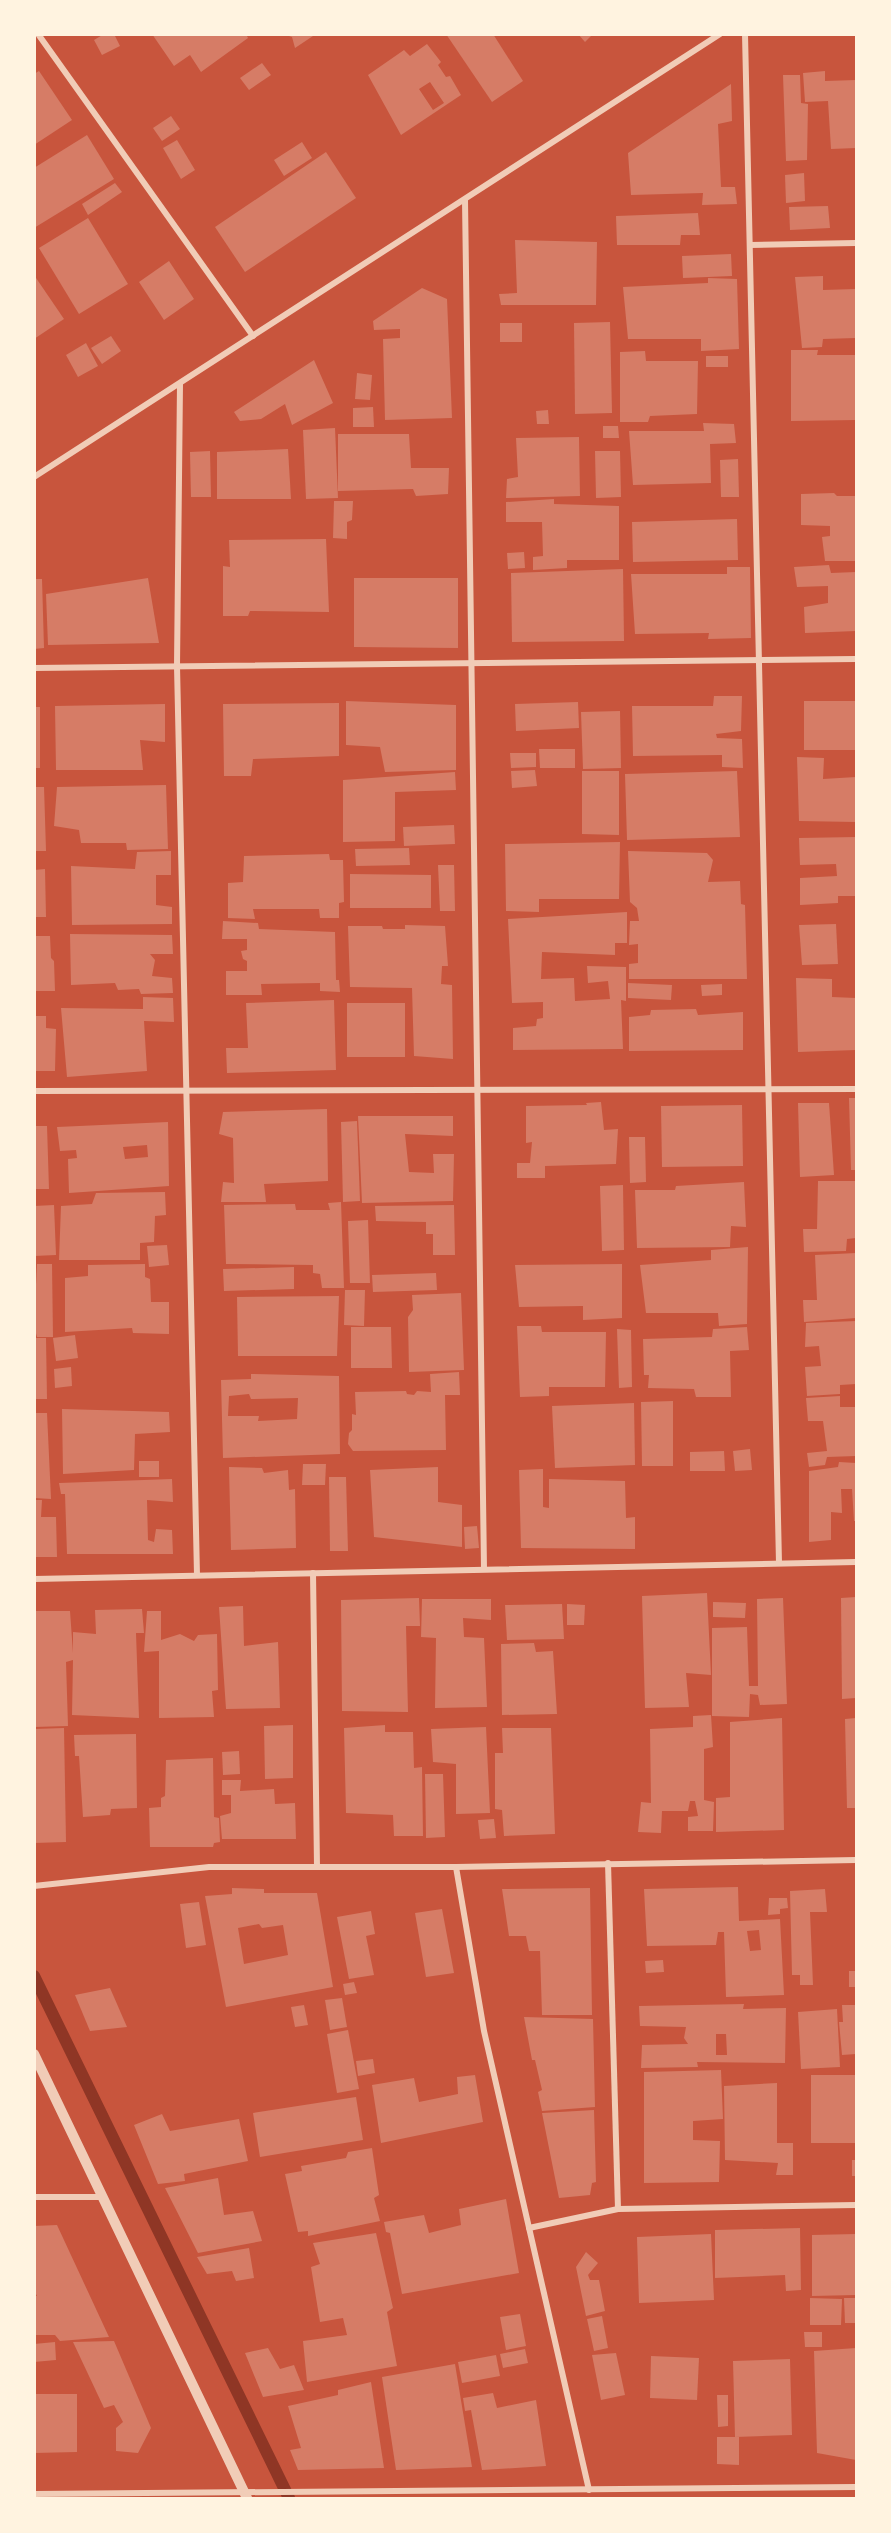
<svg xmlns="http://www.w3.org/2000/svg" width="891" height="2533" font-family="'Exo 2',sans-serif">
<style>
.lines{fill:none;stroke-linecap:round;stroke-linejoin:round}
.stream{stroke:#8f3625;stroke-width:12}
.building{fill:#d67c66;fill-rule:evenodd}
.minor{stroke:#f1ccb7;stroke-width:6}
.tertiary{stroke:#f1ccb7;stroke-width:10}
</style>
<rect width="100%" height="100%" fill="#c8553d"/>
<g class="lines">
<path class="stream" d="M34,1976l255,522"/>
</g>
<g class="building">
<path d="M104,34h10l6,12 -18,9 -8,-15z"/>
<path d="M152,34h94l2,4 -47,34 -11,-17 -16,11z"/>
<path d="M283,34h33l-21,14 -3,-11z"/>
<path d="M446,34h47l30,47 -31,21z"/>
<path d="M578,34h15l-8,8z"/>
<path d="M427,44l14,18 -3,3 8,12 4,-1 11,19 -60,40 -33,-60 36,-25 6,6zM430,82l14,21 -11,7 -14,-21z"/>
<path d="M262,63l9,12 -22,15 -9,-12z"/>
<path d="M39,71l33,49 -38,25v-71z"/>
<path d="M825,71v10l31,-1v68l-25,1 -3,-48 -23,1 -2,-29z"/>
<path d="M783,75h17l1,28 7,1 -1,56 -21,1z"/>
<path d="M731,84l1,37 -14,3 3,63h14l2,17 -35,1 1,-12 -72,2 -3,-42z"/>
<path d="M171,116l9,13 -18,12 -9,-13z"/>
<path d="M87,135l27,44 -80,49v-60z"/>
<path d="M177,140l18,30 -14,9 -18,-31z"/>
<path d="M302,142l10,16 -28,18 -10,-16z"/>
<path d="M326,152l30,46 -111,74 -30,-45z"/>
<path d="M804,173l1,28 -19,2 -1,-28z"/>
<path d="M115,183l7,9 -34,23 -6,-11z"/>
<path d="M828,206l2,22 -40,2 -1,-23z"/>
<path d="M698,213l2,22h-19l-1,10h-63l-1,-29z"/>
<path d="M88,218l40,66 -49,30 -40,-66z"/>
<path d="M515,240l82,2 -1,63h-95l-2,-11 18,-1z"/>
<path d="M731,254l1,22 -49,2 -1,-22z"/>
<path d="M169,261l25,38 -30,21 -25,-38z"/>
<path d="M34,275l30,44 -30,20z"/>
<path d="M823,276v14l33,-1v49l-33,1 -1,8 -20,1 -7,-71z"/>
<path d="M708,278l29,1 2,70 -38,2v-12h-73l-5,-52 85,-4z"/>
<path d="M422,288l25,11 5,119 -67,2 -2,-81 17,-1v-9l-26,1 -1,-9z"/>
<path d="M610,322l2,91 -37,1 -1,-91z"/>
<rect x="500" y="323" width="22" height="19"/>
<path d="M111,336l10,15 -19,13 -11,-16z"/>
<path d="M86,343l12,23 -20,11 -12,-22z"/>
<path d="M791,350h27l-1,5h39v65l-65,1z"/>
<path d="M645,351l1,10h52l-1,53 -47,2 -2,6h-28v-70z"/>
<rect x="706" y="356" width="22" height="11"/>
<path d="M314,360l19,43 -41,22 -7,-21 -24,15 -21,2 -6,-9z"/>
<path d="M357,373l15,2 -2,25 -15,-1z"/>
<path d="M373,407l1,20h-21v-19z"/>
<path d="M548,410l1,14h-12l-1,-13z"/>
<path d="M703,423l31,1 2,19 -26,1 1,39 -78,2 -4,-54h75z"/>
<path d="M603,426h15l1,12h-16z"/>
<path d="M335,428l3,70 -32,1 -3,-69z"/>
<path d="M338,434h71l2,34h38l-1,26 -32,2 -3,-7 -75,2z"/>
<path d="M579,437l1,59 -74,2 1,-19 11,-2 -2,-39z"/>
<path d="M288,449l3,50h-74v-47z"/>
<path d="M210,451l1,46h-20l-1,-45z"/>
<path d="M595,451h25l1,46 -25,1z"/>
<path d="M738,459l1,38h-18l-1,-37z"/>
<path d="M834,493l3,3h19v65h-31l-3,-24 8,-1v-10l-29,-1v-31z"/>
<path d="M554,499v5l65,2v54h-52v8l-34,2v-13l10,-1 -1,-34h-36v-20z"/>
<path d="M334,501h19l-1,19 -5,2v17l-14,-1z"/>
<path d="M737,519l1,41 -105,2 -1,-40z"/>
<path d="M326,539l3,73 -79,-1 -2,5h-25v-50l7,1 -1,-27z"/>
<path d="M524,552l1,16 -17,1 -1,-16z"/>
<path d="M829,565l2,8 25,-1v59l-51,2 -1,-26 24,-4v-17l-31,1 -3,-20z"/>
<path d="M727,567h23l1,71 -43,1 1,-6 -74,1 -4,-60h96z"/>
<path d="M623,569l1,72 -112,1 -1,-69z"/>
<path d="M148,578l11,65 -111,2 -2,-51z"/>
<path d="M354,578h104v70l-104,-1z"/>
<path d="M34,579h8l2,69 -10,1z"/>
<path d="M714,696h28l-1,35 -25,3 1,4 25,1 1,29 -21,-1v-12l-89,1 -1,-50h81z"/>
<path d="M346,701l110,4v65l-71,2 -5,-25 -34,-2z"/>
<rect x="804" y="701" width="52" height="49"/>
<path d="M578,702l1,26 -63,3 -1,-27z"/>
<path d="M339,703v53l-86,3 -2,17h-27l-1,-72z"/>
<path d="M165,704v38l-25,-2 3,30h-87l-1,-64z"/>
<rect x="34" y="707" width="6" height="61"/>
<path d="M620,711l1,57 -38,1 -2,-57z"/>
<path d="M539,749h36v19h-35z"/>
<path d="M510,753h26v14l-25,1z"/>
<path d="M797,757l27,1 -1,21 33,-2v45l-57,-1z"/>
<path d="M535,770l2,16 -25,2 -1,-17z"/>
<path d="M582,771h37v64l-37,-1z"/>
<path d="M737,771l3,66 -113,3 -2,-66z"/>
<path d="M455,772l1,18 -61,2v49l-52,1v-62z"/>
<path d="M166,785l2,64 -41,1 -1,-7h-45l-2,-13 -25,-4 3,-39z"/>
<path d="M34,787h10l2,64h-12z"/>
<path d="M454,825l1,19 -51,2 -1,-19z"/>
<path d="M856,837v59h-18v7l-38,2v-27l37,-2 -1,-12 -36,1 -1,-27z"/>
<path d="M620,842l-1,57h-80v13l-33,-1 -1,-67z"/>
<path d="M409,848l1,17 -54,1 -1,-17z"/>
<path d="M171,851v24h-15v30l16,2v17l-100,1 -1,-59 64,3 2,-17z"/>
<path d="M628,851l79,2 6,7 -5,22 32,-1 1,23 4,1 2,74h-118v-15l9,-1v-19l-9,1 1,-24h9l-2,-13 -7,-6z"/>
<path d="M329,854l1,6h13l1,42 -5,1v15h-19l-1,-9h-66l2,10 -27,-1v-35l15,-1 1,-26z"/>
<path d="M438,865h16l1,46h-15z"/>
<path d="M45,869l1,48h-12v-47z"/>
<path d="M350,874l81,1v33h-81z"/>
<path d="M627,912v31h-12v12l-73,-3 -1,27 33,-1 1,23 35,-2 -2,-18 -20,2 -1,-17 39,1v34l-5,-1 2,49 -110,1v-22l23,-2 1,-7 6,-1v-16l-31,1 -4,-84z"/>
<path d="M223,921l35,2 1,6 76,3 1,48h3l1,12 -20,-1v-8l-59,1 1,11h-36v-24h21v-10l-4,-2 -2,-8 6,-1v-11h-25z"/>
<path d="M836,924l2,40 -36,1 -3,-40z"/>
<path d="M405,925l40,1 3,40h-6l-1,18 11,1 1,74 -39,-3 -2,-68 -62,-1 -2,-61h34l1,3h22z"/>
<path d="M70,934l102,1 1,19h-23l5,6 -3,16 20,2 1,15 -32,1 -2,-5 -21,1 -3,-7 -44,2z"/>
<path d="M34,936h16l1,22 3,3 1,30h-21z"/>
<path d="M796,978l36,1v18l24,1v52l-58,2z"/>
<path d="M628,983l44,2 -1,15 -43,-2z"/>
<path d="M722,984v11l-20,1 -1,-11z"/>
<path d="M143,997l30,1 1,24 -30,-1 3,50 -80,6 -6,-69 82,1z"/>
<path d="M334,1000l2,70 -109,3 -1,-25h22l-2,-45z"/>
<rect x="347" y="1003" width="58" height="54"/>
<path d="M696,1009l2,6 45,-3v38l-114,1v-34l21,-2 1,-5z"/>
<path d="M34,1016h12v12l10,1 -1,42h-21z"/>
<path d="M849,1098h7v72h-5z"/>
<path d="M601,1102l3,28 14,-1 -2,35 -71,2v12h-28v-15h13l2,-21 -6,1v-37l61,-1 -1,-2z"/>
<path d="M798,1103h31l5,72 -34,2z"/>
<path d="M742,1105l1,61 -81,1 -1,-61z"/>
<path d="M327,1109l1,72 -64,3 2,18h-45l2,-20 11,1 -1,-45 -14,-4 4,-22z"/>
<path d="M358,1116h95v20l-48,-2 4,38 25,1 -1,-19h21l-1,47 -91,2z"/>
<path d="M357,1121l3,80 -17,1 -2,-80z"/>
<path d="M168,1122l1,64 -100,7 -1,-34 9,-1 -1,-8 -16,1 -3,-24zM147,1145l1,12 -23,2 -2,-12z"/>
<path d="M34,1126h13l2,63h-15z"/>
<path d="M629,1137h16l1,45 -16,1z"/>
<path d="M818,1181h38v57l-9,1 -1,12 -42,1 -1,-23h14z"/>
<path d="M744,1182l2,45 -15,-1 -1,21 -93,1 -2,-58h40l1,-4z"/>
<path d="M623,1185l1,65 -22,1 -2,-65z"/>
<path d="M165,1192l1,23 -11,1 -1,26 -14,1v17h-81l2,-54 31,-2 4,-11z"/>
<path d="M341,1202l3,86h-22l-2,-14 -7,-1v-8l-87,-1 -2,-59 71,-1 1,6h34l-2,-7z"/>
<path d="M54,1205l2,50 -22,1v-50z"/>
<path d="M454,1205l1,50h-22v-21h-7v-12l-50,-1 -1,-15z"/>
<path d="M368,1220l2,63h-20l-2,-62z"/>
<path d="M167,1245l2,20 -20,2 -2,-21z"/>
<path d="M748,1247l-1,77 -28,2 -1,-13h-72l-6,-48 71,-5v-10z"/>
<path d="M856,1253v65l-52,4 -1,-22h14l-2,-45z"/>
<path d="M37,1264h15l1,73h-16l-3,-11z"/>
<path d="M145,1264v13l5,2 1,23h18v32l-36,-1 -1,-5 -67,4v-54l23,-2v-11z"/>
<path d="M622,1264v54l-39,2v-14l-64,1 -4,-42z"/>
<path d="M294,1267v22l-70,2 -1,-22z"/>
<path d="M436,1273l1,17 -64,2 -1,-17z"/>
<path d="M345,1290h20l-1,36 -20,-1z"/>
<path d="M461,1293l3,77 -55,2 -1,-55 5,-7 -1,-15z"/>
<path d="M339,1296l-2,60h-99l-1,-59z"/>
<path d="M856,1321v63l-16,1v9l-33,2 -2,-29 16,-1 -2,-20 -14,1 1,-24z"/>
<path d="M517,1326h24l1,6h64l-1,55h-56v9l-29,1z"/>
<path d="M351,1327h40l1,41h-41z"/>
<path d="M747,1327l2,23 -19,1 1,46h-35l-2,-8 -46,-1 1,-13h-5l-1,-36 69,-2 1,-8z"/>
<path d="M617,1329l14,1 1,57 -13,1z"/>
<path d="M75,1335l3,23 -22,3 -3,-23z"/>
<path d="M34,1338h12l1,61h-13z"/>
<path d="M71,1367l1,19 -17,2 -1,-19z"/>
<path d="M459,1372l1,23h-15l1,55 -93,1 -5,-7 1,-11 3,-3v-16l4,1 -1,-23 51,-1 1,3 7,1 3,-4 14,1 -1,-18z"/>
<path d="M251,1374l88,2 1,78 -117,4 -2,-78 30,-1zM249,1394l2,5 47,-1 -1,21 -39,2 1,-5h-31l1,-20z"/>
<path d="M840,1396v11h16v49l-29,1 -2,8 -16,2 -2,-14 20,-2 -4,-30h-15l-2,-23z"/>
<path d="M673,1401v65h-31l-1,-64z"/>
<path d="M634,1403l1,62 -80,3 -3,-62z"/>
<path d="M62,1409l107,3 1,20 -35,2 -1,36 -71,4z"/>
<path d="M34,1413h13l4,86 -17,-1z"/>
<path d="M750,1449l2,21 -17,1 -2,-20z"/>
<path d="M724,1451l1,20h-35v-19z"/>
<rect x="139" y="1461" width="20" height="16"/>
<path d="M839,1462l17,1v58h-2l-2,-32h-11l1,24 -11,-1v28l-22,2v-71l29,-4z"/>
<path d="M303,1464h23l-1,21h-23z"/>
<path d="M229,1467l33,1 2,5 24,-3 1,20 6,-1 1,59 -65,2z"/>
<path d="M438,1467v35l24,3v42l-88,-10 -4,-67z"/>
<path d="M543,1469v38l6,1v-29l76,2 1,37 9,-1v32l-114,-1 -2,-78z"/>
<path d="M329,1477h17l2,74h-18z"/>
<path d="M172,1479l1,23 -26,-2 1,40 6,2 2,-13 16,1 1,24h-106l-2,-60h-4l-2,-11z"/>
<path d="M34,1500h8l-1,17h15l1,40h-23z"/>
<path d="M477,1526l2,22 -14,1 -1,-22z"/>
<path d="M707,1593l4,82 -25,-2 3,34 -44,1 -3,-112z"/>
<path d="M856,1597v101l-14,1 -1,-101z"/>
<path d="M419,1598l1,28h-14l2,86 -66,-1 -1,-111z"/>
<path d="M783,1598l4,106 -27,1 -2,-10 -8,-1 -1,23 -37,-1v-88l35,-1 2,59h9l-1,-87z"/>
<path d="M422,1599h69v21l-28,-2 1,19 20,1 3,69 -52,1 1,-70 -15,-1z"/>
<path d="M713,1602l33,1 -1,15 -32,-1z"/>
<path d="M562,1604l2,35 -57,1 -2,-35z"/>
<path d="M567,1604l18,1 -1,20h-17z"/>
<path d="M243,1606l1,40 34,-4 2,66 -54,1 -7,-102z"/>
<path d="M142,1609l2,24h-8l3,85 -67,-3 1,-55 -7,2 2,64 -34,1v-116h36l3,42v-21l23,2 -1,-24z"/>
<path d="M147,1611h14v29l19,-6 14,7 4,-6 19,-1 1,56 -6,1 2,26 -55,1v-67l-15,1z"/>
<path d="M534,1643l2,9 17,-1 4,63 -55,1 -1,-71z"/>
<path d="M711,1715l2,32 -9,2v51l10,2 -1,29h-25v-14l10,-1 -3,-15h-5l-2,10h-26l-1,22 -23,-1 3,-30 10,1 -1,-74 43,-2v-11z"/>
<path d="M782,1718l2,112 -68,2v-34l14,-1v-75z"/>
<path d="M856,1718v90h-9l-2,-89z"/>
<path d="M293,1725v53l-28,1 -1,-53z"/>
<path d="M385,1725v7h28l1,36 8,-1 1,69h-29l-1,-21 -47,-2 -2,-85z"/>
<path d="M486,1727l4,86 -34,1v-50l-23,-2 -2,-33z"/>
<path d="M64,1728l2,114 -32,1v-114z"/>
<path d="M502,1728h49l4,106 -51,2 -2,-26 -7,-1v-56h8z"/>
<path d="M136,1734l1,74 -26,1 -1,6 -27,2 -4,-61h-4l-1,-21z"/>
<path d="M239,1751l1,23 -17,1 -1,-23z"/>
<path d="M213,1758l1,59 5,1 1,24 -6,1 -1,4h-63l-1,-39 12,-1v-9l4,-2 1,-36z"/>
<path d="M425,1774h18l2,63 -19,1z"/>
<path d="M222,1780h19l-1,11 34,-2 1,15 20,-1 1,36h-74l-2,-23 11,-3v-18h-9z"/>
<path d="M494,1819l2,19 -16,1 -2,-19z"/>
<path d="M738,1887l1,34 41,-2 4,76 -58,2 -2,-65h-6l-2,13 -69,1 -3,-57zM759,1930l2,20 -11,1 -3,-20z"/>
<path d="M232,1888l32,1v4h53l16,94 -107,20 -21,-111 27,-2zM259,1924l3,4 21,-3 5,30 -44,9 -6,-36z"/>
<path d="M590,1888l2,127h-50l-2,-64h-11l-3,-15h-17l-7,-47z"/>
<path d="M825,1889l2,23h-17l3,73h-13v-10h-8l-2,-84z"/>
<path d="M769,1898h18l1,10 -8,1v5l-12,1z"/>
<path d="M199,1902l7,43 -20,3 -6,-44z"/>
<path d="M442,1909l12,64 -28,4 -11,-64z"/>
<path d="M371,1911l4,23 -9,2 8,39 -25,4 -12,-62z"/>
<path d="M663,1960l1,12 -18,1 -1,-12z"/>
<rect x="849" y="1971" width="7" height="16"/>
<path d="M354,1982l3,11 -12,2 -2,-11z"/>
<path d="M110,1988l17,39 -37,4 -15,-36z"/>
<path d="M342,1998l5,29 -17,3 -5,-30z"/>
<path d="M744,2004l-1,5 43,-1 -1,55 -88,-1 1,5 -57,1 1,-23 46,-1 -4,-6 2,-11 -46,-1 -1,-20zM716,2034h10l1,21h-11z"/>
<path d="M304,2005l4,20 -13,2 -4,-20z"/>
<path d="M842,2005h14v49l-14,1 -3,-33h4z"/>
<path d="M837,2009l3,58 -39,2 -3,-57z"/>
<path d="M524,2017l69,2 2,88 -53,4 -4,-19 4,-2 -7,-30h-3z"/>
<path d="M348,2030l11,59 -22,4 -10,-59z"/>
<path d="M373,2059l2,14 -17,3 -2,-15z"/>
<path d="M721,2070l2,49 -30,2v19l27,1 -1,41 -75,1v-111z"/>
<path d="M475,2075l8,47 -102,21 -9,-58 42,-7 5,24 39,-8 -1,-17z"/>
<rect x="811" y="2075" width="45" height="68"/>
<path d="M777,2083v60h16v32h-17l2,-12 -53,-3 -1,-74z"/>
<path d="M356,2097l7,43 -103,17 -7,-44z"/>
<path d="M594,2110l2,72 -4,1 -2,12 -31,3 -17,-85z"/>
<path d="M162,2114l8,17 69,-12 9,42 -64,13 1,7 -27,3 -24,-59z"/>
<path d="M372,2148l7,47 -5,3 6,23 -72,15v-5l-10,1 -13,-58 17,-3 -1,-5 45,-8 2,-6z"/>
<rect x="852" y="2160" width="4" height="16"/>
<path d="M218,2178l6,37 29,-4 9,30 -64,12 -33,-65z"/>
<path d="M506,2199l13,74 -117,21 -12,-61 -4,-1 -2,-10 40,-7 5,18 32,-8 -2,-16z"/>
<path d="M57,2225l52,112 -49,4 -5,-6h-21v-39h3l-3,-6v-64z"/>
<path d="M800,2228l1,62 -15,1 -1,-16 -70,3v-48z"/>
<path d="M376,2233l17,75 -6,4 10,54 -90,16 -4,-41 44,-6 -4,-17 -23,4 -9,-55 9,-3 -7,-21z"/>
<path d="M711,2234l3,66 -75,3 -2,-66z"/>
<path d="M856,2234v61l-44,1v-61z"/>
<path d="M249,2248l5,30 -18,3 -4,-10 -25,3 -10,-17z"/>
<path d="M586,2252l12,11 -10,12 2,5h9l6,31 -19,5 -10,-49z"/>
<path d="M810,2298l32,1 -1,26h-31z"/>
<path d="M844,2298h12v25h-11z"/>
<path d="M520,2314l6,32 -20,4 -6,-33z"/>
<path d="M602,2316l6,32 -14,3 -7,-32z"/>
<path d="M804,2332h18v15h-17z"/>
<path d="M114,2341l37,87 -13,25 -22,-2v-23l7,-6 -9,-17 -10,3 -31,-66z"/>
<path d="M55,2342l1,18 -22,2v-18z"/>
<path d="M268,2348l12,21 14,-4 10,25 -41,7 -18,-44z"/>
<path d="M856,2348v112l-39,-7 -3,-102z"/>
<path d="M525,2349l3,14 -25,5 -3,-14z"/>
<path d="M616,2353l9,42 -24,5 -9,-45z"/>
<path d="M496,2355l4,21 -38,7 -4,-21z"/>
<path d="M651,2356l48,2 -2,42 -47,-2z"/>
<path d="M790,2359l2,76 -57,2 -2,-76z"/>
<path d="M455,2364l17,103 -76,3 -14,-93z"/>
<path d="M371,2382l13,86 -86,2 -8,-20 11,-2 -13,-42 50,-11v-5z"/>
<path d="M493,2393l4,15 39,-8 10,66 -64,4 -11,-60 -6,1 -2,-13z"/>
<path d="M34,2394h43v58l-43,1z"/>
<path d="M717,2395h11v31l-10,1z"/>
<path d="M717,2437h22v28l-22,-1z"/>
</g>
<g class="lines">
<g class="minor">
<path d="M38,34l215,302"/>
<path d="M745,34l34,1529"/>
<path d="M465,200l19,1369"/>
<path d="M750,245l106,-2"/>
<path d="M180,384l-3,282 20,909"/>
<path d="M34,477l686,-443"/>
<path d="M34,668l822,-9"/>
<path d="M34,1091l822,-2"/>
<path d="M313,1573l4,293"/>
<path d="M34,1579l822,-17"/>
<path d="M608,1863l10,346"/>
<path d="M456,1867l28,164 105,459"/>
<path d="M34,1886l175,-19h247l400,-7"/>
<path d="M34,2197h69"/>
<path d="M529,2228l89,-19 238,-4"/>
<path d="M34,2494l822,-7"/>
</g>
<path class="tertiary" d="M34,2054l213,444"/>
</g>
<rect width="891" height="2533" fill="none" stroke="#fff3e0" stroke-width="72"/>
</svg>
